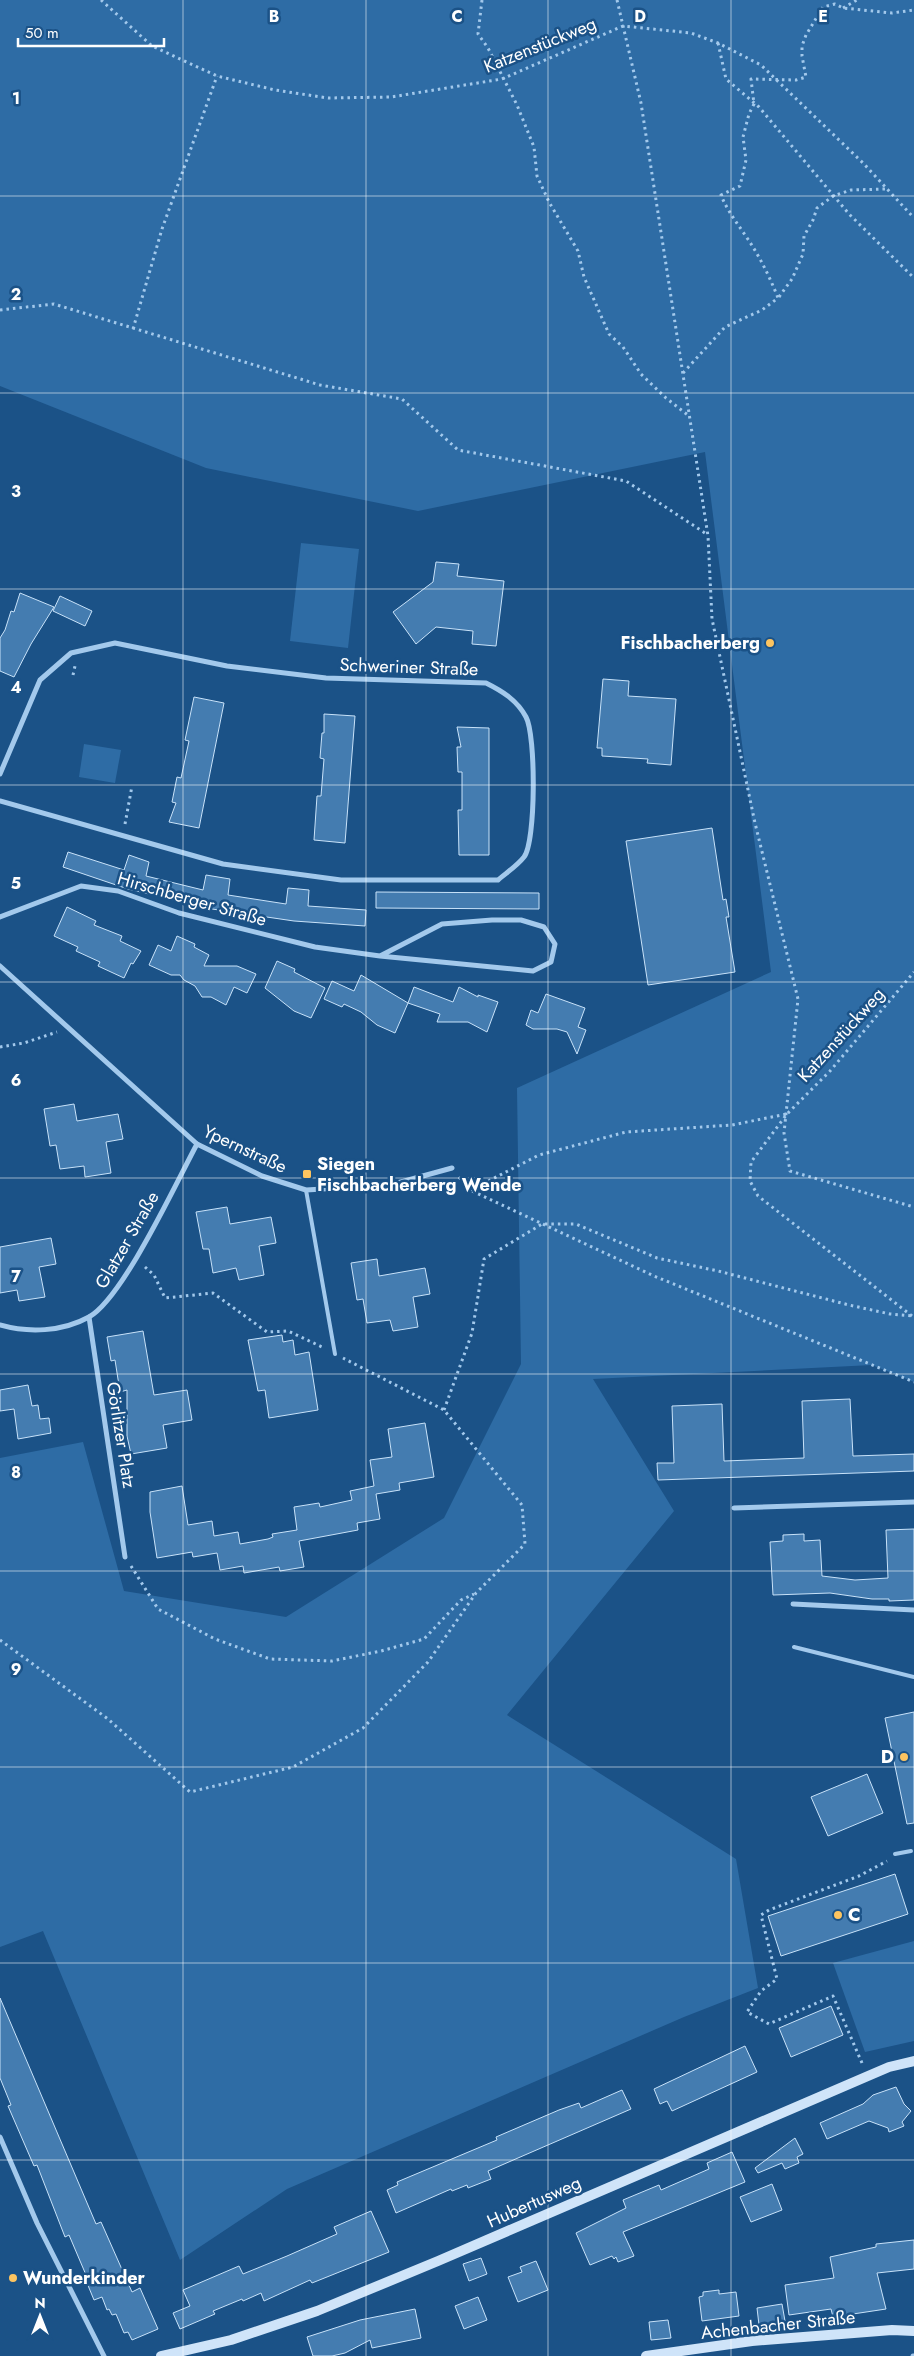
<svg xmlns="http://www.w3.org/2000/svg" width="914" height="2356" font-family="Jost,sans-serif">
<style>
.green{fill:#2e6ca5}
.building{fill:#447cb0;stroke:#c8e2f9}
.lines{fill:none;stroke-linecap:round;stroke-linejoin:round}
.path{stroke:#a3c9ec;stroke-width:3;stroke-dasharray:2.5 4;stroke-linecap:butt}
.lane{stroke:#a3c9ec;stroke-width:4}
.street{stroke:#a3c9ec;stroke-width:5}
.secondary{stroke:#cfe4f9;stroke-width:10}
.grid{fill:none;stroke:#fff;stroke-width:1;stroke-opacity:0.55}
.poi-dot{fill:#fdc460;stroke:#1b5287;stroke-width:2}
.labels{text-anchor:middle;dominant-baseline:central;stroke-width:5;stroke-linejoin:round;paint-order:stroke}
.street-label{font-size:18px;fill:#fff;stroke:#1b5287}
.poi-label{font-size:18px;font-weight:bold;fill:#fff;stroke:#1b5287;text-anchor:start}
.grid-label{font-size:16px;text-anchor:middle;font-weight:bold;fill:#fff;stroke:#1b5287;stroke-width:5;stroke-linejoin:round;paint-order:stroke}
</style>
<rect width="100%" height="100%" fill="#1b5287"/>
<g class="green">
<path d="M0,0h914v1382l-42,-17 -279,14 81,132 -167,204 229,144 22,129 -74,29 -397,172 -107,71 -137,-329 -43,16v-489l83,-16 41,149 162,26 158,-99 77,-154 -4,-276 254,-116 -66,-520 -287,59 -212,-43 -206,-82z"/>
<path d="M301,543l58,6 -11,99 -58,-7z"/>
<path d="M84,744l37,6 -6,33 -36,-6z"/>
<path d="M914,1941v100l-49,11 -32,-89z"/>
</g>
<g class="building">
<path d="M436,562l23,2 -2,12 47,5 -8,65 -24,-2 1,-13 -37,-4 -20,17 -23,-32 40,-30z"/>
<path d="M20,593l34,14 -23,37 -17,33 -14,-6v-33l5,-8 6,-19 3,1z"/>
<path d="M60,596l32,15 -7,15 -32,-15z"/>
<path d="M603,679l26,2 -1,15 48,3 -5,66 -24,-2 1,-4 -46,-3v-8h-5z"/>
<path d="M194,697l30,6 -25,125 -30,-6 7,-19 -4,-1 5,-25 4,1 8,-37 -4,-1z"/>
<path d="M324,714l31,2 -10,127 -31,-3 3,-44h4l3,-37 -4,-1 2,-25h2z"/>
<path d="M457,727l32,1v127h-30l-1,-45h4v-38h-4l-1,-25h4z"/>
<path d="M712,828l11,72 3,-1 3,18h-3l9,55 -87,13 -22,-144z"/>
<path d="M68,852l56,18 5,-15 20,7 -3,14 57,14 3,-15 24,4 -2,16 58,9 2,-16 21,2 -1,16 58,4 -1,16 -71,-5 -82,-12 -84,-20 -65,-22z"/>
<path d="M376,892l163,1v16l-163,-1z"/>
<path d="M67,907l29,14 -2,4 28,11 -2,5 21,10 -8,13 -2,-1 -7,15 -26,-12 2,-4 -24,-11 2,-4 -24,-11z"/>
<path d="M177,936l18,8 -1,3 15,8 -5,11h33l19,8 -9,19 -13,-6 -8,18 -15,-8h-9l-7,-11 -11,-6 -4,-5h-9l-22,-10 9,-20 13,6z"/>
<path d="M277,961l18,8 -1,3 31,16 -14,30 -17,-7 -29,-23z"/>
<path d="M361,975l47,28 -13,30 -18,-8 -16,-13 -17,-8 -2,3 -18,-8 8,-18 22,10z"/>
<path d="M414,987l39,15 6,-15 19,10v-2l20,7 -11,30 -19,-10h-31l3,-8 -32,-11z"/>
<path d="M546,994l39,14 -7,19 8,3 -9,24 -10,-22 -10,-3h-24l-7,-4 5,-15 7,3z"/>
<path d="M74,1104l3,17 41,-7 5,25 -17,3 5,31 -26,4 -1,-11 -24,3 -4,-24 -6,1 -6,-37z"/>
<path d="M227,1207l3,17 41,-7 5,26 -17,3 5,29 -25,5 -3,-12 -23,5 -4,-24h-6l-7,-37z"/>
<path d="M51,1238l5,26 -17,3 6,30 -26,4 -2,-11 -17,3v-46z"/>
<path d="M377,1259l2,17 46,-8 5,26 -17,3 5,30 -25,4 -3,-11 -23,3 -4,-24 -6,1 -6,-37z"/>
<path d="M143,1331l11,64 33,-5 5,30 -29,5 4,23 -36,6 -4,-18v-46l-7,2 -5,-32 -4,1 -4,-24z"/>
<path d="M282,1335l1,7 10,-2 2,15 14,-3 9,58 -49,8 -4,-28 -7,1 -10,-51z"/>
<path d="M28,1385l4,21 6,-1 2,14 9,-1 2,15 -33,6 -4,-30 -14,2v-21z"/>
<path d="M850,1399l3,57 61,-2v17l-256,9 -1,-17h17l-2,-57 50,-2 2,57 80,-3 -2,-57z"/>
<path d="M425,1423l9,54 -35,6 1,7 -24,4 4,25 -23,4 1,7 -59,11 5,26 -24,4 -1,-4 -35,6 -1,-7 -23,4 -3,-17 -24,4 -1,-5 -35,6 -7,-46v-20l32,-6 6,39 24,-4 2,15 24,-4 2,12 28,-5 5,-2 -1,-3 25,-4 -3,-23 25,-4 1,4 32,-7 -2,-9 24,-5 -4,-26 22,-3 -4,-28z"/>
<path d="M914,1529v71l-25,1v-2h-17l-42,-6 -57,2 -3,-53 13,-1v-6l21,-1v7l16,-1 2,36 33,4 33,-2 -2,-48z"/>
<path d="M914,1712v111l-7,1 -22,-106z"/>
<path d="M867,1774l16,39 -55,23 -17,-39z"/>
<path d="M895,1874l13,40 -127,42 -13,-40z"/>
<path d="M0,1998l96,226 5,-2 31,70 8,-4 18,41 -26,11 -4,-8 -4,1 -8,-19 -4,1 -3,-6 -2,1 -5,-13 -8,3 -7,-17 2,-1 -20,-47 -4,2 -28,-72 -3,1 -26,-60 3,-1 -11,-27z"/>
<path d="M831,2006l12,29 -52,22 -12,-29z"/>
<path d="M745,2046l12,26 -85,39 -5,-10 -7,3 -6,-15z"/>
<path d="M896,2087l8,17 7,7 -9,11 2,4 -15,6 -1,-4 -19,-7 -42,18 -7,-16 43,-19 10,-9z"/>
<path d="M622,2090l9,19 -143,62 3,8 -23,9 -1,-3 -15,6 -1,-2 -55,24 -9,-23 11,-5 -1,-3 100,-42 -1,-3 63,-27 20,-7 2,5z"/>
<path d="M795,2138l8,16 -6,3 2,6 -14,6 -3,-6 -24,10 -3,-5z"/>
<path d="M732,2152l13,30 -122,50 11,24 -16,6 -2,-5 -2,2 -2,-3 -22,9 -14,-32 50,-25 -3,-8 36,-15 2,5 48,-21 -2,-6z"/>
<path d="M772,2184l10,26 -31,12 -11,-25z"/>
<path d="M371,2211l18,41 -77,31 -2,-3 -46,21 -3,-8 -18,8 -1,-2 -29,12 2,3 -35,15 -7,-16 17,-7 -7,-16 56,-24 4,8 44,-18 50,-22 -3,-7z"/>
<path d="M914,2240v29l-37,4 9,36 -53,8 -2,-8 -42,6 -4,-30 49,-7 -4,-21 46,-10v-3z"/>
<path d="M481,2258l6,16 -18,7 -6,-17z"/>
<path d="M536,2261l12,29 -30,12 -10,-25 14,-5 -2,-5z"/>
<path d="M719,2290v4l17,-2 3,24 -37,5 -3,-24 4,-1v-4z"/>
<path d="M478,2297l9,23 -23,9 -9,-23z"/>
<path d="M782,2304l3,17 -26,4 -2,-17z"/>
<path d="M415,2309l6,29 -49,10 -2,-8 -25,13 -13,3h-19l-6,-19 53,-17z"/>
<path d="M668,2320l3,18 -20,2 -2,-18z"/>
</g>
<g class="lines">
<g class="path">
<path d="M101,0l51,46 65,30 58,14 53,8 63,-1 111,-18 121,-53 68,7 27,10 43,22 103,99 50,54"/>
<path d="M482,0l-4,34 10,14 29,57 17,42 3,29 12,26 29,49 6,26 25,57 14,13 18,27 25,24 23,18"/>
<path d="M617,0l24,103 67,433 4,83 43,204 43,176 -14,134 6,38 124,36"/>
<path d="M843,8l14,-8"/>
<path d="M718,43l8,36 33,28 90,107 65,64"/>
<path d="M779,297l13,-18 11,-25 1,-18 9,-16 4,-12 16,-12 18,-6 35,-1"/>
<path d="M0,310l54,-6 266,81 82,14 56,51 168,31 82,54"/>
<path d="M133,329l29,-100 55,-153"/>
<path d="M683,373l42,-46 37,-17 16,-12c-9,-23 -20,-45 -35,-66 -8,-12 -16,-22 -22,-37l19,-9 6,-26 -3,-23 6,-23 5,-10 -3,-25 45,1 10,-3 -4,-21v-10l4,-11 17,-28 12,-3 8,4 49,5 22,-3"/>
<path d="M73,675l2,-9"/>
<path d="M125,824l7,-38"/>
<path d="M0,1047l24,-4 33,-11"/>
<path d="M459,1177l11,13 184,86 260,106"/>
<path d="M471,1190l68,-35 87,-23 106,-7 55,-11"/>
<path d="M145,1267l9,8 11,23 48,-5 54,39 21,-1 34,16"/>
<path d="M912,1316l-154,-120 -8,-15 1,-19 36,-48 43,-43 84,-99"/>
<path d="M444,1410l28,-77 12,-74 58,-35h34l81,34 61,13 131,34 41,9 23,2"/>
<path d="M131,1566l27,43 57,30 55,20 62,2 49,-10 43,-12 37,-39 13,-6"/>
<path d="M0,1640l108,79 82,73 103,-25 70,-39 65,-66 48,-69 49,-49 -3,-39 -78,-95 -101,-52"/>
<path d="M862,2063l-29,-67 -64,28 -22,-12 14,-21 16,-12 -16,-64 8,-5 90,-34 28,-15"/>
</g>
<g class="lane">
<path d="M306,1190l29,164"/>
<path d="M794,1647l120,30"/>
<path d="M895,1854l16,-3"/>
</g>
<g class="street">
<path d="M0,774l40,-94 31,-27 44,-10 112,23 99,12 160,5c16,8 31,17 40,34 10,18 10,125 -2,140 -7,9 -18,16 -26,23h-157l-118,-16 -223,-63"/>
<path d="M0,917l81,-31 37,5 61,22 136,34 65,9 153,15 18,-9 4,-18 -11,-17 -23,-7h-29l-50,4 -62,32"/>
<path d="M0,966l197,178 65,32 44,14 84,-5 62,-17"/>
<path d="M89,1317l36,240"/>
<path d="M0,1325c28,8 62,7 89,-8 34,-19 87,-134 108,-173"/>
<path d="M734,1508l180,-6"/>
<path d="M793,1604l121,6"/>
<path d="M0,2137l37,86 67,133"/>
<path d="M913,2356h1"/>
</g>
<g class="secondary">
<path d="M161,2356l70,-16 86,-29 121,-50 430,-185 21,-9 25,-6"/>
<path d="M646,2356l106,-15 140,-11 22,1"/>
</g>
</g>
<path class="grid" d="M183,0v2356M366,0v2356M548,0v2356M731,0v2356M0,196h914M0,393h914M0,589h914M0,785h914M0,982h914M0,1178h914M0,1374h914M0,1571h914M0,1767h914M0,1963h914M0,2160h914"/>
<g class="poi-dot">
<circle cx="770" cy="643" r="5"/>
<rect x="302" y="1169" width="10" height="10" rx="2.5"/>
<circle cx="904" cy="1757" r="5"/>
<circle cx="838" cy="1915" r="5"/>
<circle cx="13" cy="2278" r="5"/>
</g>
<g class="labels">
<g class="street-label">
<text transform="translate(540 45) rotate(-22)">Katzenstückweg</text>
<text transform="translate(409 667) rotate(2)">Schweriner Straße</text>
<text transform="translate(192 899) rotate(16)">Hirschberger Straße</text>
<text transform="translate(841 1035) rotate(-48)">Katzenstückweg</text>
<text transform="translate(245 1149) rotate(25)">Ypernstraße</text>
<text transform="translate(127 1240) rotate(-60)">Glatzer Straße</text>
<text transform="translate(121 1435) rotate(81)">Görlitzer Platz</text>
<text transform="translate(534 2202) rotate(-24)">Hubertusweg</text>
<text transform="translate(778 2325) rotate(-6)">Achenbacher Straße</text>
</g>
<g class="poi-label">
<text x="760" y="643" text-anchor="end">Fischbacherberg</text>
<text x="317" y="1164">Siegen<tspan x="317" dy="21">Fischbacherberg Wende</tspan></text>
<text x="894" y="1757" text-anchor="end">D</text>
<text x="848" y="1915">C</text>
<text x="23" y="2278">Wunderkinder</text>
</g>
</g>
<g class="grid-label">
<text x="274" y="22">B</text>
<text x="457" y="22">C</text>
<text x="640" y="22">D</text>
<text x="823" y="22">E</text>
<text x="16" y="104">1</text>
<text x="16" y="300">2</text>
<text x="16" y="497">3</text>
<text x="16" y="693">4</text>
<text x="16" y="889">5</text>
<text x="16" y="1086">6</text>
<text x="16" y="1282">7</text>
<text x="16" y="1478">8</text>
<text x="16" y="1675">9</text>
</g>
<g transform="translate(40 2316)" stroke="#1b5287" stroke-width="4" paint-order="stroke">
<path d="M0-4L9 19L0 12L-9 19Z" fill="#ffffff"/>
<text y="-8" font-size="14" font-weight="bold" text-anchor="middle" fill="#ffffff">N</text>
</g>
<path d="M18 38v8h146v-8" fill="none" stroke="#ffffff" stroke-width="2.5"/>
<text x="25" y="38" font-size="15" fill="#ffffff" stroke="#1b5287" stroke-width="4" paint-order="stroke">50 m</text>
</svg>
